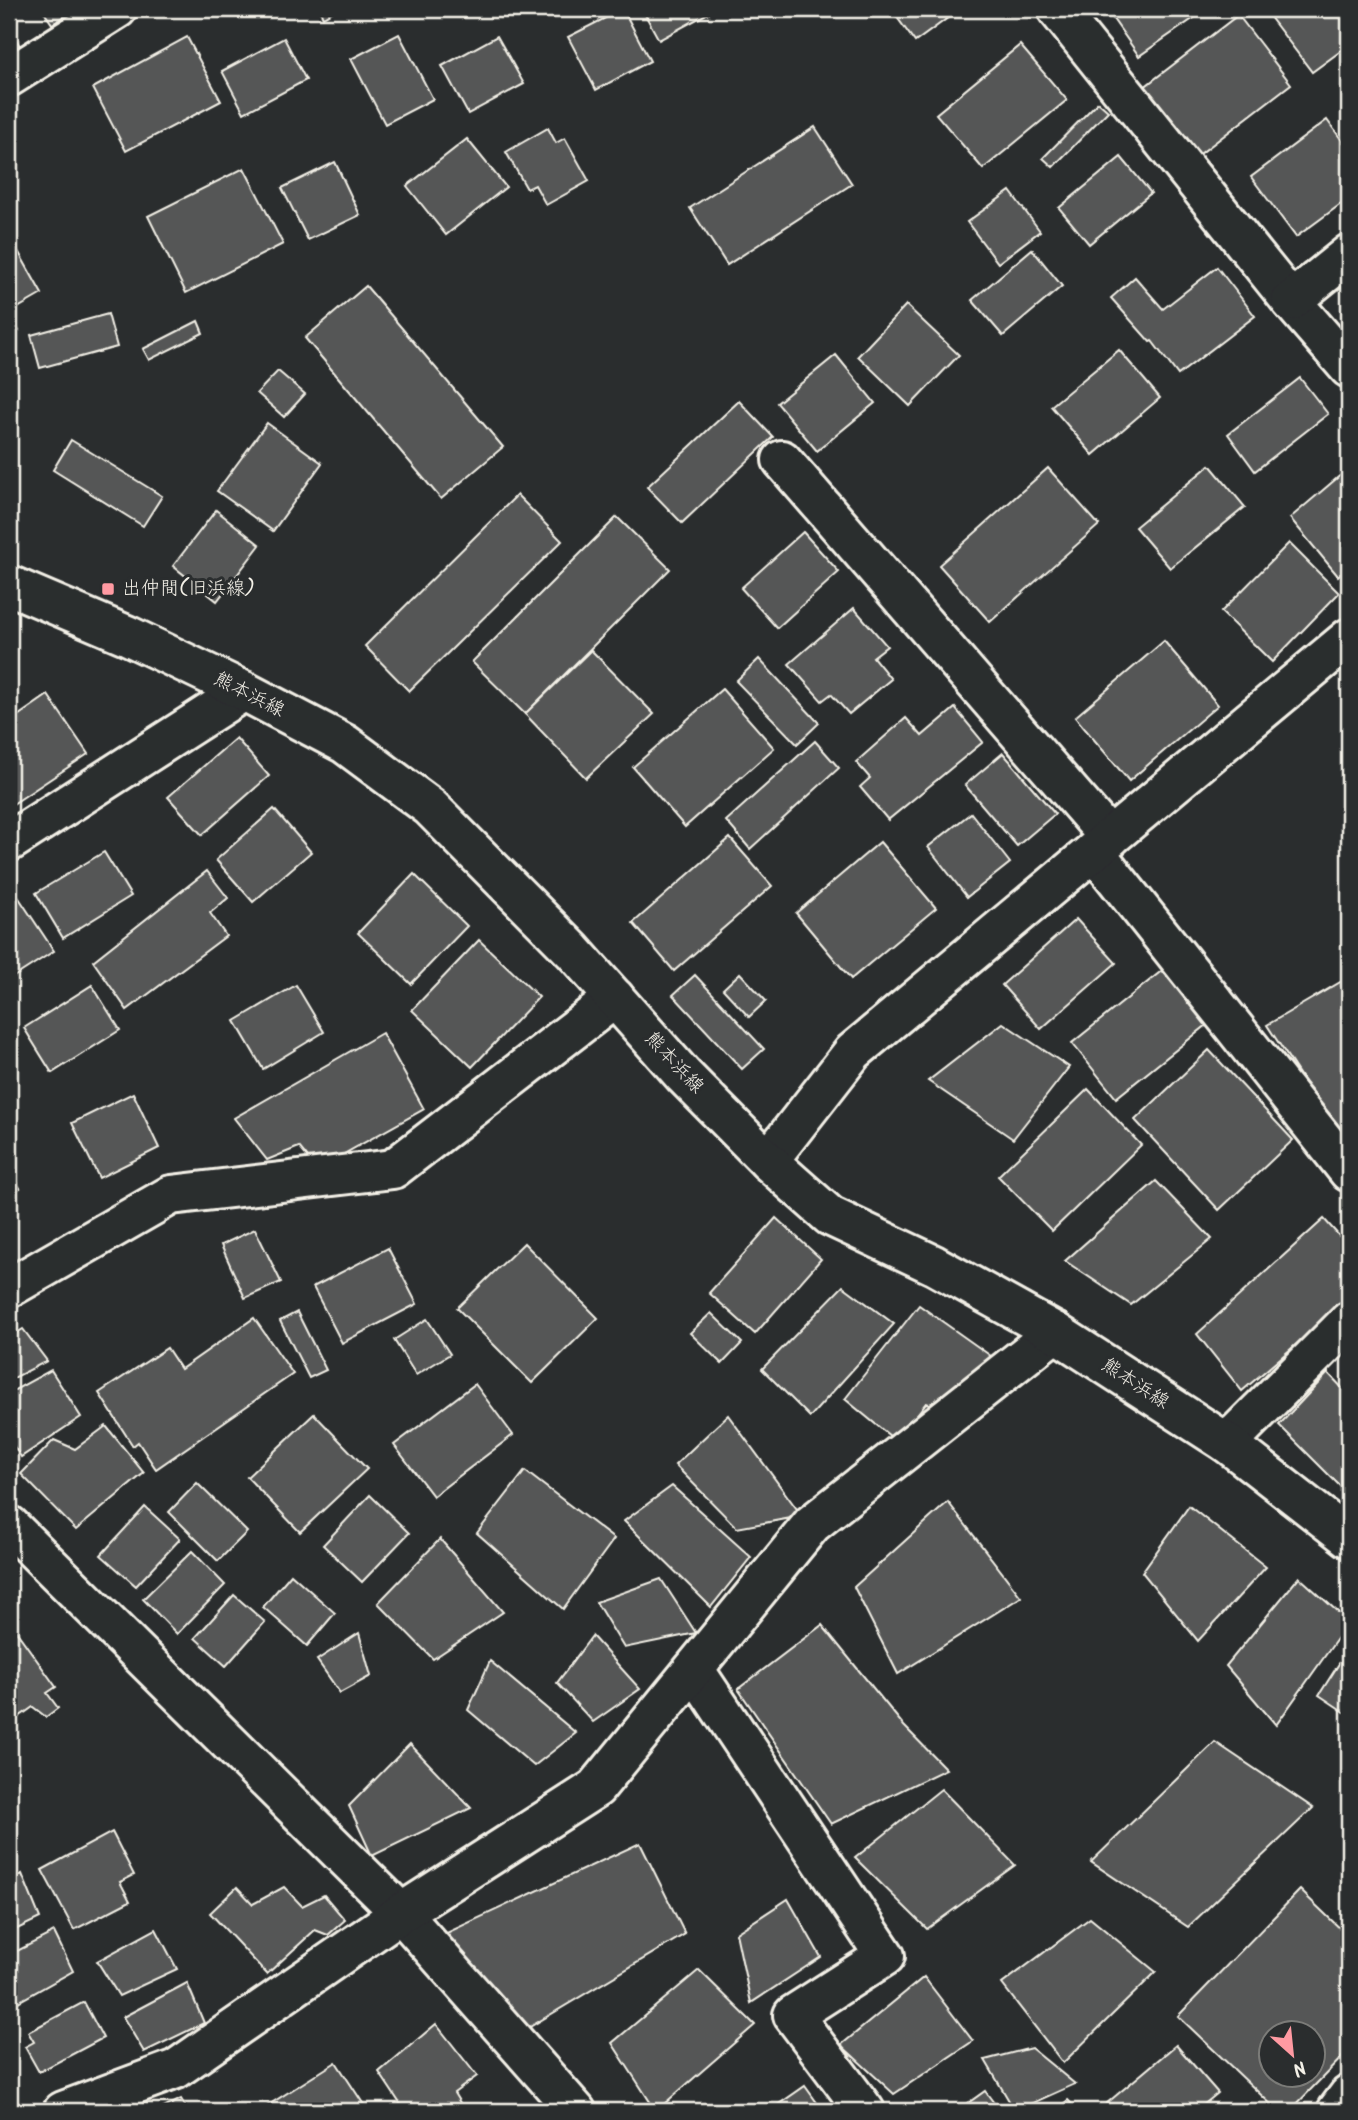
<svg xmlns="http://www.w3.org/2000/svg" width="1358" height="2120" font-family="Kalam,'Klee One',sans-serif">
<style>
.building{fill:#555756;stroke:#f4f1e8;stroke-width:2;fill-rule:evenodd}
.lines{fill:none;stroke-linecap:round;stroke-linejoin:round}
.minor-casing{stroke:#f4f1e8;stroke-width:44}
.secondary-casing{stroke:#f4f1e8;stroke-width:44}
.minor{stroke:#2a2d2e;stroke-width:38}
.secondary{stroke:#2a2d2e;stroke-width:38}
.poi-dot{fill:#ff9aa2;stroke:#2a2d2e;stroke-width:2.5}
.labels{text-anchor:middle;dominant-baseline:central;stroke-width:6;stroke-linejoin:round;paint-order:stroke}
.poi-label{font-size:19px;fill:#f4f1e8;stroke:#2a2d2e;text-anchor:start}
.street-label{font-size:19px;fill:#f4f1e8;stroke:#2a2d2e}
</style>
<rect width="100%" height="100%" fill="#2a2d2e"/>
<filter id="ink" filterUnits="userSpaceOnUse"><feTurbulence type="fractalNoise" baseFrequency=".0143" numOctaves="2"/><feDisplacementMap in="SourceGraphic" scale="14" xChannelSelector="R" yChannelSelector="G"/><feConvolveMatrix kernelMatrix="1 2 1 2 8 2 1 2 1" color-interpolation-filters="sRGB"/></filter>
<g filter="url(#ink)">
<g class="building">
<path d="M42,9h35l-25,15z"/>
<path d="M319,9h18l-14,8z"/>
<path d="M623,9l27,52 -54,29 -28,-53z"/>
<path d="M642,9h69l1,2 -53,29z"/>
<path d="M891,9h69l-45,33z"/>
<path d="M1106,9h101l-68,47z"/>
<path d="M1281,9h68v36l-37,27 -42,-55z"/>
<path d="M1238,15l53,69 -99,76 -53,-69z"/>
<path d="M9,26l13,24 -13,7z"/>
<path d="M399,34l34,65 -48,25 -34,-65z"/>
<path d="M497,36l27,48 -56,30 -26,-48z"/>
<path d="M187,37l34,64 -95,50 -33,-63z"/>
<path d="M284,38l22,42 -62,33 -22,-42z"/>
<path d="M1020,45l47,55 -84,69 -47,-55z"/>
<path d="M1098,102l10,9 -55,56 -10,-9z"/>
<path d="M1327,120l22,30v48l-53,39 -45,-60z"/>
<path d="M815,127l37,57 -125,81 -37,-57z"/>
<path d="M548,128l8,15 9,-5 24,43 -43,24 -11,-20 -8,4 -21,-37z"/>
<path d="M467,139l39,48 -60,48 -39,-49z"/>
<path d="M1121,157l30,36 -62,51 -30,-36z"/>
<path d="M335,162l25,53 -52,25 -26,-52z"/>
<path d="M244,168l39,76 -97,49 -38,-77z"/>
<path d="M1010,191l30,40 -42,32 -31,-41z"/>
<path d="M13,242l29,52 -33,19v-69z"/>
<path d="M1032,249l30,37 -59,50 -31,-36z"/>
<path d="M1217,267l38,49 -77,59 -26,-34 -2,1 -39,-44 24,-21 28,32z"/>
<path d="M366,286l137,161 -62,52 -136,-161z"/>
<path d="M906,305l53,50 -49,51 -52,-50z"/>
<path d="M9,314l10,17 -10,6z"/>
<path d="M108,314l9,33 -77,21 -9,-33z"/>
<path d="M198,321l5,12 -54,27 -6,-11z"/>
<path d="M1119,350l41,48 -67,57 -42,-49z"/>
<path d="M836,355l39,48 -58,48 -40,-48z"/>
<path d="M278,371l27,23 -21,23 -27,-24z"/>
<path d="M1300,378l28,36 -73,57 -27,-37z"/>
<path d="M739,401l34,36 -91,86 -35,-36z"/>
<path d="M267,423l55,40 -49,68 -56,-40z"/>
<path d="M71,440l91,56 -19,30 -90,-56z"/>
<path d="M1210,465l35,42 -75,61 -35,-41z"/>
<path d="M1048,468l51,57 -109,97 -51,-57z"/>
<path d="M1349,468v98l-11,10 -48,-58z"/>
<path d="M517,495l45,46 -153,150 -44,-45z"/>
<path d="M216,510l44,35 -43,56 -44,-35z"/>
<path d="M617,517l53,52 -145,145 -53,-52z"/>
<path d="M803,532l36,40 -62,56 -36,-40z"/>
<path d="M1289,543l50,50 -67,69 -51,-50z"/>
<path d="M854,608l33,38 -14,11 18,22 -42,35 -18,-20 -9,7 -33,-37z"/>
<path d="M1164,641l54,64 -89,76 -54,-64z"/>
<path d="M591,650l63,64 -68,64 -61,-64z"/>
<path d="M759,659l60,64 -22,21 -61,-63z"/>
<path d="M722,689l52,59 -89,79 -52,-60z"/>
<path d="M48,695l40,59 -78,52 -1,-84z"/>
<path d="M955,708l28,34 -95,78 -28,-33 10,-9 -14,-16 50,-44 16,18z"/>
<path d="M236,738l33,38 -67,59 -34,-38z"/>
<path d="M815,741l24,27 -89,81 -24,-28z"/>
<path d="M1003,753l52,61 -38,32 -52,-61z"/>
<path d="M274,809l37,43 -58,50 -37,-42z"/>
<path d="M971,813l39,50 -43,34 -39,-50z"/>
<path d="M730,838l42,48 -98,85 -41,-48z"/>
<path d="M880,842l56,66 -85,71 -55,-66z"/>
<path d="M104,852l27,44 -68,42 -27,-45z"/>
<path d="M207,871l21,27 -18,15 16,23 -99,74 -34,-49z"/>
<path d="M414,874l53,52 -56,58 -53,-51z"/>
<path d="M17,895l37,56 -45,29v-80z"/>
<path d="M1076,919l40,44 -75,66 -39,-44z"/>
<path d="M479,940l60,57 -67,70 -60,-57z"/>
<path d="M1164,969l44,55 -92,74 -44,-55z"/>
<path d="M740,973l26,28 -17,16 -26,-28z"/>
<path d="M695,975l69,74 -22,20 -69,-74z"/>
<path d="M1349,977v154l-7,9 -75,-115z"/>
<path d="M92,985l28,45 -68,43 -28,-45z"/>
<path d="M296,985l28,47 -61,37 -28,-48z"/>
<path d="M1003,1023l66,44 -56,72 -85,-58z"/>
<path d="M382,1033l42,76 -107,60 -18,-22 -32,13 -33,-42z"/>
<path d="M1209,1050l84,90 -74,70 -84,-90z"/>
<path d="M1088,1089l53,56 -89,86 -54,-55z"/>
<path d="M133,1093l26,55 -60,30 -27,-55z"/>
<path d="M9,1169l11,19 -11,6z"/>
<path d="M1156,1181l56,58 -81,66 -66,-44z"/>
<path d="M776,1218l45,41 -66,75 -46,-41z"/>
<path d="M1324,1219l25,28v52l-107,92 -45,-57z"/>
<path d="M255,1229l26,53 -36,16 -24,-53z"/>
<path d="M524,1243l74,75 -66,65 -75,-75z"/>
<path d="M388,1248l29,56 -75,39 -29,-56z"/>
<path d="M843,1286l51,38 -84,93 -48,-48z"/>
<path d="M919,1305l72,51 -52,51 -13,-4 -30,38 -51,-42z"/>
<path d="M297,1312l29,58 -17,8 -29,-57z"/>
<path d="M711,1313l31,30 -20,21 -32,-31z"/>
<path d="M254,1318l39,56 -137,95 -18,-27 -5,4 -34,-53 68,-45 14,21z"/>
<path d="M427,1319l23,35 -34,21 -22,-35z"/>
<path d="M23,1329l24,32 -37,19 -1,-42z"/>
<path d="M51,1370l30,47 -60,40 -12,-18v-46z"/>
<path d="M1328,1373l21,22v100l-70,-70z"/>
<path d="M475,1384l38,51 -80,61 -39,-51z"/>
<path d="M314,1414l53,55 -67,63 -53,-55z"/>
<path d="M728,1415l74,101 -65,12 -62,-63z"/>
<path d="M106,1426l38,47 -68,57 -55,-56 33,-34 21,9z"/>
<path d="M525,1471l89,68 -51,70 -86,-76z"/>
<path d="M197,1483l50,49 -29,29 -49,-49z"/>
<path d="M672,1486l79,71 -40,50 -87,-86z"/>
<path d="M370,1495l39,38 -47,49 -39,-37z"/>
<path d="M948,1502l73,95 -123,77 -44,-87z"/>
<path d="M1189,1506l77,61 -68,74 -56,-69z"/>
<path d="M145,1507l35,32 -44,47 -35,-31z"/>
<path d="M440,1539l63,73 -70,47 -55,-56z"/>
<path d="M192,1551l33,34 -48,49 -34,-35z"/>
<path d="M291,1574l44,39 -28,33 -44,-39z"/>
<path d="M1299,1577l50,45 -73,103 -50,-59z"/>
<path d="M661,1579l35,54 -72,15 -28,-46z"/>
<path d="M234,1595l31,27 -39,44 -31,-28z"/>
<path d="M9,1621l47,66 -9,6 11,15 -12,9 -13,-10 -24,17z"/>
<path d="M822,1625l82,101 42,43 -115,55 -93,-135z"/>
<path d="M359,1633l12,43 -31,17 -23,-33z"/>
<path d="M592,1636l48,53 -47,33 -36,-39z"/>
<path d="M1349,1648v67l-30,-20z"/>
<path d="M490,1661l86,72 -42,33 -66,-56z"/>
<path d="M1215,1742l98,66 -125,119 -97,-65z"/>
<path d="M410,1744l61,64 -99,48 -23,-50z"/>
<path d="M941,1789l74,76 -88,64 -72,-71z"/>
<path d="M112,1832l22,43 -14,7 10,19 -56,29 -32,-60z"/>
<path d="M640,1843l45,91 -162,97 -83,-95z"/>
<path d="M22,1874l18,44 -31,15v-52z"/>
<path d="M237,1887l16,17 31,-17 18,19 22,-11 21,25 -17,15 -13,-5 -48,44 -57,-61z"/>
<path d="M1300,1890l49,47v113l-59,61h-12l-100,-95zM1270,2032h42v42h-42z"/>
<path d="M788,1899l33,58 -70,46 -15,-70z"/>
<path d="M1090,1918l66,54 -93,91 -61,-79z"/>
<path d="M156,1929l21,40 -58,27 -22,-35z"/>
<path d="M54,1932l19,39 -64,36v-52z"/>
<path d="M699,1970l56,55 -99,86 -44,-68z"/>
<path d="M924,1977l49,64 -79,53 -53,-49z"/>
<path d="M187,1983l17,40 -60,29 -21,-35z"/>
<path d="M84,2002l19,36 -64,34 -14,-25 9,-5 -6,-10z"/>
<path d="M436,2024l41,52 -23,17 11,18h-60l-26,-39z"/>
<path d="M1176,2045l42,48 -22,18h-94l-2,-2z"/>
<path d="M1031,2048l44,36 -60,27 -30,-51z"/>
<path d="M336,2062l32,49h-109z"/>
<path d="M805,2086l18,25h-54z"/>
<path d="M985,2091l15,20h-43z"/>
<path d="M181,2099l7,12h-30z"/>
<path d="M1068,2100l10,11h-24z"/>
</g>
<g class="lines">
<g class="minor-casing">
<g id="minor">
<path d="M1057,9l234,292 58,67"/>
<path d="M9,77l108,-68"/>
<path d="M1291,301l58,-47"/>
<path d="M782,460l328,378"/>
<path d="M9,842l235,-151"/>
<path d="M1094,851l255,321"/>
<path d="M768,1161l85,-109 496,-414"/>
<path d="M9,1288l162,-93 222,-26 222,-171"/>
<path d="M1227,1443l122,-122"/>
<path d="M9,1525l392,388 175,198"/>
<path d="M694,1669l191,287 -92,59 72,96"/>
<path d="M63,2111l113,-42 225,-156 195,-125 216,-264 243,-192"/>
<path d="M1337,2111l12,-16"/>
</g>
</g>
<g class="secondary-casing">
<path id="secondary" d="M9,585l120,51 115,55 101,53 85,63 143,144 110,124 85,86 62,55 104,49 121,67 172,111 122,95"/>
</g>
<use href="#minor" class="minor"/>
<use href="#secondary" class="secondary"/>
</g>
</g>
<rect class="poi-dot" x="101" y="582" width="14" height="14" rx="3.5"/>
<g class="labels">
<g class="poi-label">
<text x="122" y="589">出仲間(旧浜線)</text>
</g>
<g class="street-label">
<text transform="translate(249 695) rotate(27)">熊本浜線</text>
<text transform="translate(674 1063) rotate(47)">熊本浜線</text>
<text transform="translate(1135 1384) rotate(33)">熊本浜線</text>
</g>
</g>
<rect width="1358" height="2120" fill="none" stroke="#2a2d2e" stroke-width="35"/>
<rect x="18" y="18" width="1323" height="2085" fill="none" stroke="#f4f1e8" stroke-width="2.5" filter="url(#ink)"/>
<g transform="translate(1292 2054) rotate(153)"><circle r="33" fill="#2a2d2e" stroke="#7b7b78" stroke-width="2"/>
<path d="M0-5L12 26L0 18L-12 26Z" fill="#ff9aa2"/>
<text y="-10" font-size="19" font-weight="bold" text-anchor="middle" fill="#f4f1e8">N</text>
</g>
</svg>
